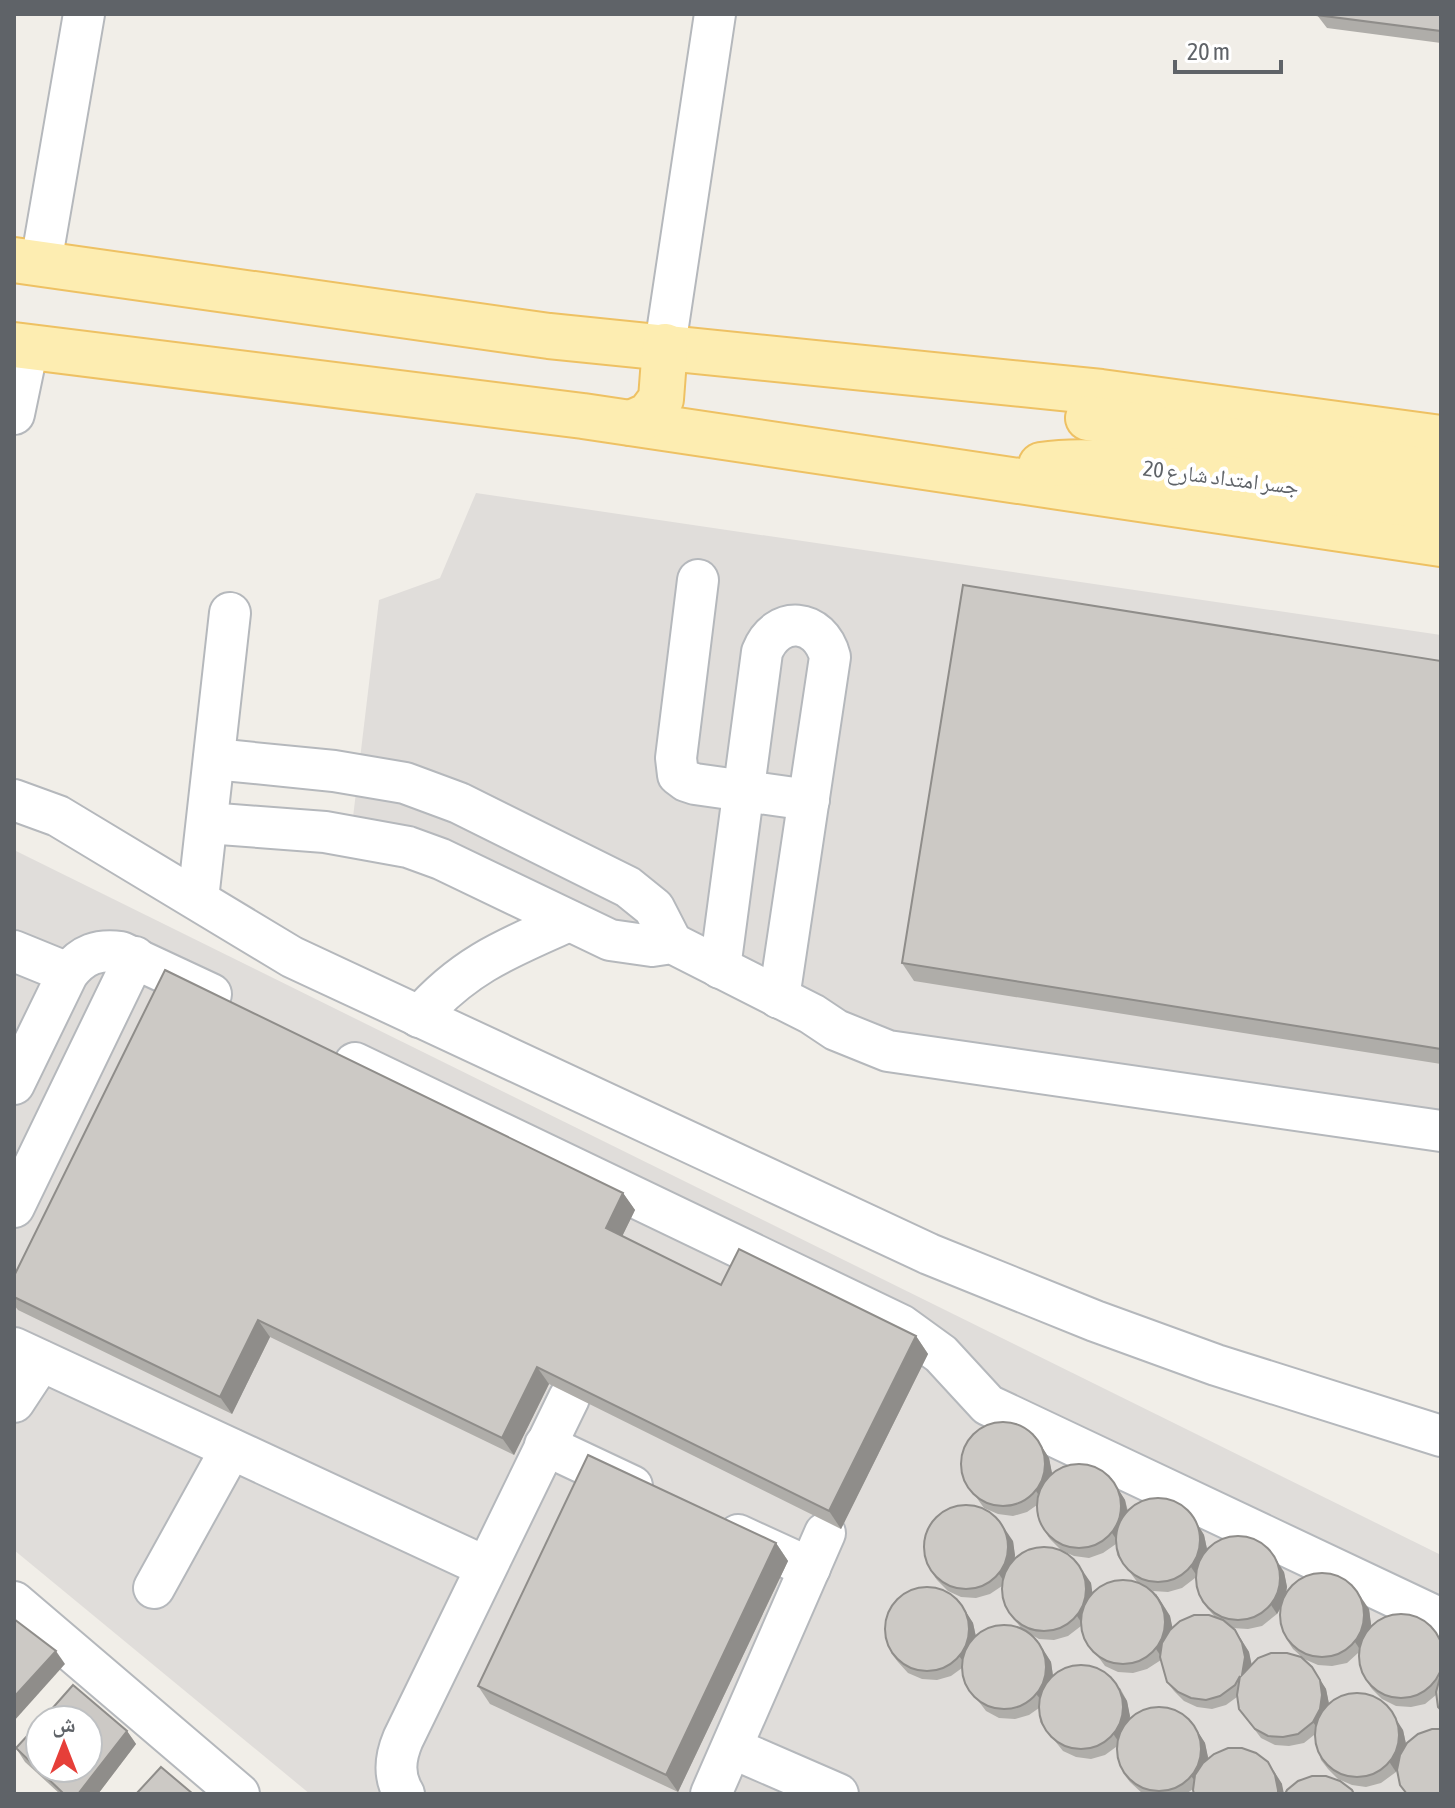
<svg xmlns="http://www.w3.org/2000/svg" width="1455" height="1808" font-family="'Asap Condensed','Noto Naskh Arabic',sans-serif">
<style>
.industrial{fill:#e0ddda}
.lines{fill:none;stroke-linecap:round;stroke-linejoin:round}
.minor-casing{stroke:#b5b8bc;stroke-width:44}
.major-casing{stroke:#eec163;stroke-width:48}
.minor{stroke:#fff;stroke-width:40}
.major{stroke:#fdedb1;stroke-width:44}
.wall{fill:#afada9;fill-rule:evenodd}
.shaded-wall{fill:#8f8d8a}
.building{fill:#ccc9c5;stroke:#8f8d8a;stroke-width:2}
.labels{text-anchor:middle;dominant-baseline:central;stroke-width:8;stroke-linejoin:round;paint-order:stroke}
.street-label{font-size:22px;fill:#5f6368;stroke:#fff}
</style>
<rect width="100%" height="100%" fill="#f1eee8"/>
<g class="industrial">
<path d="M476,493l965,142v509l-541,-87 -549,-223 28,-234 61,-22z"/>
<path d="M14,850l1427,705v239h-1131l-296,-244z"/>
</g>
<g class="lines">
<g class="minor-casing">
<g id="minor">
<path d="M41,263l43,-249"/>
<path d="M665,346l50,-332"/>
<path d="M14,414l14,-67"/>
<path d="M698,580l-22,178 2,17 8,6 9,3 114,16"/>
<path d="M214,759l120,12 71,12 54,20 169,84 26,21 18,35"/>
<path d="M14,800l44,16 234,141 637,297 166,67 121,44 225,71"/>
<path d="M207,823l118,9 83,15 33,12 169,81 42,6 20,-3 140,71 24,16 52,21 553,80"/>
<path d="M198,899l32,-286"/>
<path d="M14,951l54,22"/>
<path d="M720,968l42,-316c15,-38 58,-34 68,5l-51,341"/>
<path d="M419,1017c45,-52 89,-69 150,-96"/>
<path d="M355,1063l546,262 40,29 47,51 453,214"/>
<path d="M14,1084l54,-111c15,-19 30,-24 53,-21l90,42"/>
<path d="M14,1207l121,-250"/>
<path d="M14,1348l472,219"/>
<path d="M14,1402l27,-41"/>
<path d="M545,1445l87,41"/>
<path d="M738,1535l72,33"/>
<path d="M154,1588l77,-139"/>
<path d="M14,1602l225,192"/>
<path d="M732,1748l106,46"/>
<path d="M404,1794c-11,-18 -9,-36 -1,-55l166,-341"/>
<path d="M711,1794l114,-261"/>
</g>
</g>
<g class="major-casing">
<g id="major">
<path d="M14,260l535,76 552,56 340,46"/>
<path d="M14,345l569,71 858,128"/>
<path d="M1088,418l353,55"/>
<path d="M631,423l18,-8 12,-16 4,-53"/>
<path d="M1041,465c53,-8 106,3 158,9 81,11 161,23 242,35"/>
</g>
</g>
<use href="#minor" class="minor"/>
<use href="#major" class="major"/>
</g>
<g class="wall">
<path d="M1441,14v29l-114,-15 -10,-13z"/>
<path d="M1441,661v403l-527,-83 -12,-18z"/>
<path d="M623,1193l12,17 -13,26 99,49 195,51 12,18 -87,175 -292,-145 -35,71 -244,-118 -38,77 -214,-104 -4,-5v-29z"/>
<path d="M1035,1436l14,22 3,16 59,4 14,22 3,11 62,1 14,23 3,14 77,23 3,15 -1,7 83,15 2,17 62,2 8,12v71l-5,-16 -11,9 -14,3 -15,-1 -14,-7 -10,-10 -6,-9 -8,-27 -11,10 -15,3 -14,-1 -14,-6 -11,-10 -6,-9 -6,-32 -4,6 -15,12 -14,3 -16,-1 9,11 8,13 2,13 61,2 14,22 3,15 74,26 3,14 -10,28 -15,11 -15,4 -14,-2 -14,-6 -10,-10 -7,-9 -7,-25 -10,8 -15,3 -14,-1 -14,-7 -22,-29 -2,-12 -11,8 -14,4 -15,-2 -13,-6 -10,-10 -7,-9 -6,-22 -14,9 -14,4 -15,-1 -13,-6 -22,-30 -2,-10 -13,10 -14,4 -15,-1 -7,-4 5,5 14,22 2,14 67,12 7,13 3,17 61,3 14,22 3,16 66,12 8,13 -89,5 -7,5h-43l-13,-12 -7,-9 -7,-26 -11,8 -14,4 -15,-2 -13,-6 -16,-20 -7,-9 -1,-14 -10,7 -14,4 -16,-1 -13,-7 -22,-29 -2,-14 -11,8 -14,4 -15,-1 -14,-6 -10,-11 -7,-9 68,-52 14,22 3,14 46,-8 -13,-16 -7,-27 -12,8 -14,4 -15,-1 -13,-6 -11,-11 -6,-9 82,-30 2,17 46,-8 -11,-11 -6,-9 -7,-25 -10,7 -14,4 -15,-2 -14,-6 -15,-21zM1116,1544l1,11 21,28 -46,10 -1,-10 -26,-31 9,4 15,2 14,-5zM1195,1578l7,24 13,15 -43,11 -2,-12 -8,-13 -6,-9 -6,-5 3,2 15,1 14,-4z"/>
<path d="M776,1543l12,18 -110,231 -188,-88 -12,-18z"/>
<path d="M127,1731l9,13 -38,50h-38l-35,-32 -9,-14z"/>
</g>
<g class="shaded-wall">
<path d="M623,1193l12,17 -17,35 -12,-17z"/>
<path d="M258,1320l12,17 -38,77 -12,-17z"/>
<path d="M916,1336l12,18 -87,175 -12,-18z"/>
<path d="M537,1367l12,17 -35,71 -12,-17z"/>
<path d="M1035,1436l14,22 3,15 -10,27 -6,-9z"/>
<path d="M1111,1478l14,22 3,15 -10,27 -6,-9z"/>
<path d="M1190,1512l14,23 3,14 -10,27 -6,-9z"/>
<path d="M998,1519l15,22 2,14 -2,15 -8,13 -6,-9z"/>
<path d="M776,1543l12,18 -110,231 -12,-17z"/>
<path d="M1270,1550l14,22 3,15 -3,14 -7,13 -6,-9z"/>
<path d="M1076,1561l15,22 2,14 -10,28 -6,-9z"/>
<path d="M1354,1587l15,22 2,15 -2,15 -8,12 -6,-9z"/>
<path d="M1156,1594l14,22 3,14 -11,28 -6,-9z"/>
<path d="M959,1601l14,22 3,14 -10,28 -7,-9z"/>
<path d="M1235,1630l14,22 3,14 -10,9z"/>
<path d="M1037,1640l14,22 2,14 -9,28 -7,-9z"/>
<path d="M56,1651l9,13 -51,57v-24z"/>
<path d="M1312,1667l14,22 3,15 -10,27 -6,-9z"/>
<path d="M1113,1679l14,22 3,15 -3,15 -7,13 -6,-9z"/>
<path d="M1389,1708l14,22 3,14 -3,15 -7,13 -6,-9z"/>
<path d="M1191,1721l14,22 3,14 -3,15 -7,13 -7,-9z"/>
<path d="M127,1731l9,13 -38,50h-20z"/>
<path d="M1268,1762l14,22 2,10h-6z"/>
</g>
<g class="building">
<path d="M1317,14h124v17l-124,-16z"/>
<path d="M963,585l478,76v388l-539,-86z"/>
<path d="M165,970l458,223 -17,35 115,57 18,-36 177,87 -87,175 -292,-144 -35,71 -244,-118 -38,77 -206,-100v-21z"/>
<circle cx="1003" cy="1464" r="42"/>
<path d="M588,1455l188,88 -110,232 -188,-89z"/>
<circle cx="1079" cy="1506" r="42"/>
<circle cx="1158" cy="1540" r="42"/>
<circle cx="966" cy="1547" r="42"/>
<circle cx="1238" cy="1578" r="42"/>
<circle cx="1044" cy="1589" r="42"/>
<circle cx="1322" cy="1615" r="42"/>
<circle cx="1123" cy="1622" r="42"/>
<circle cx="927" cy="1629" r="42"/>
<circle cx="1401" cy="1656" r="42"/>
<path d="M1194,1615h15l14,5 12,10 7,13 3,14 -3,18 16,-17 13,-5h16l14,4 11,10 8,13 2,15 -2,14 -7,13 -15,12 -15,3 -15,-1 -13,-7 -16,-20 -2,-14 3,-19 -5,9 -15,11 -14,4 -15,-2 -13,-6 -11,-10 -7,-25 2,-14 8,-13 10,-9z"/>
<path d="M14,1619l42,32 -42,46z"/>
<circle cx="1004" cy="1667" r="42"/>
<circle cx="1081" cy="1707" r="42"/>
<path d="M1441,1674v36l-3,-3 -2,-15z"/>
<path d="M73,1685l54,46 -49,63h-14l-48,-46 24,-26v46h48v-48h-46z"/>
<circle cx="1357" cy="1735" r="42"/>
<circle cx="1159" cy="1749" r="42"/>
<path d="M1432,1729h9v65h-34l-7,-9 -3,-15 3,-15 7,-12 11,-9z"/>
<path d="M1228,1748h14l14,5 12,9 7,13 3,15v4h-84l-1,-4 2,-15 8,-12 11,-9z"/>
<path d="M161,1767l32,27h-57z"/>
<path d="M1312,1776h14l14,5 12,9 2,4h-69l2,-4 11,-9z"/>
</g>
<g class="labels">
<g class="street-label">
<text transform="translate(1221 477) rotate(7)">جسر امتداد شارع 20</text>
</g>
</g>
<rect width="1455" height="1808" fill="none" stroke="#5f6368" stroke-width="32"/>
<g transform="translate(64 1744)"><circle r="38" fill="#ffffff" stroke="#bfc1c3" stroke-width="2"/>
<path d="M0-6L14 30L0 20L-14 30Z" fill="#e63f39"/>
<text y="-12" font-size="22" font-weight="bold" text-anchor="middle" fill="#5f6368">ش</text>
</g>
<path d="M1175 60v12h106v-12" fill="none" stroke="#5f6368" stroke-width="4"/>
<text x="1187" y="60" font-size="24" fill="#5f6368" stroke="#ffffff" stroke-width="6" paint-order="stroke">20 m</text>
</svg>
